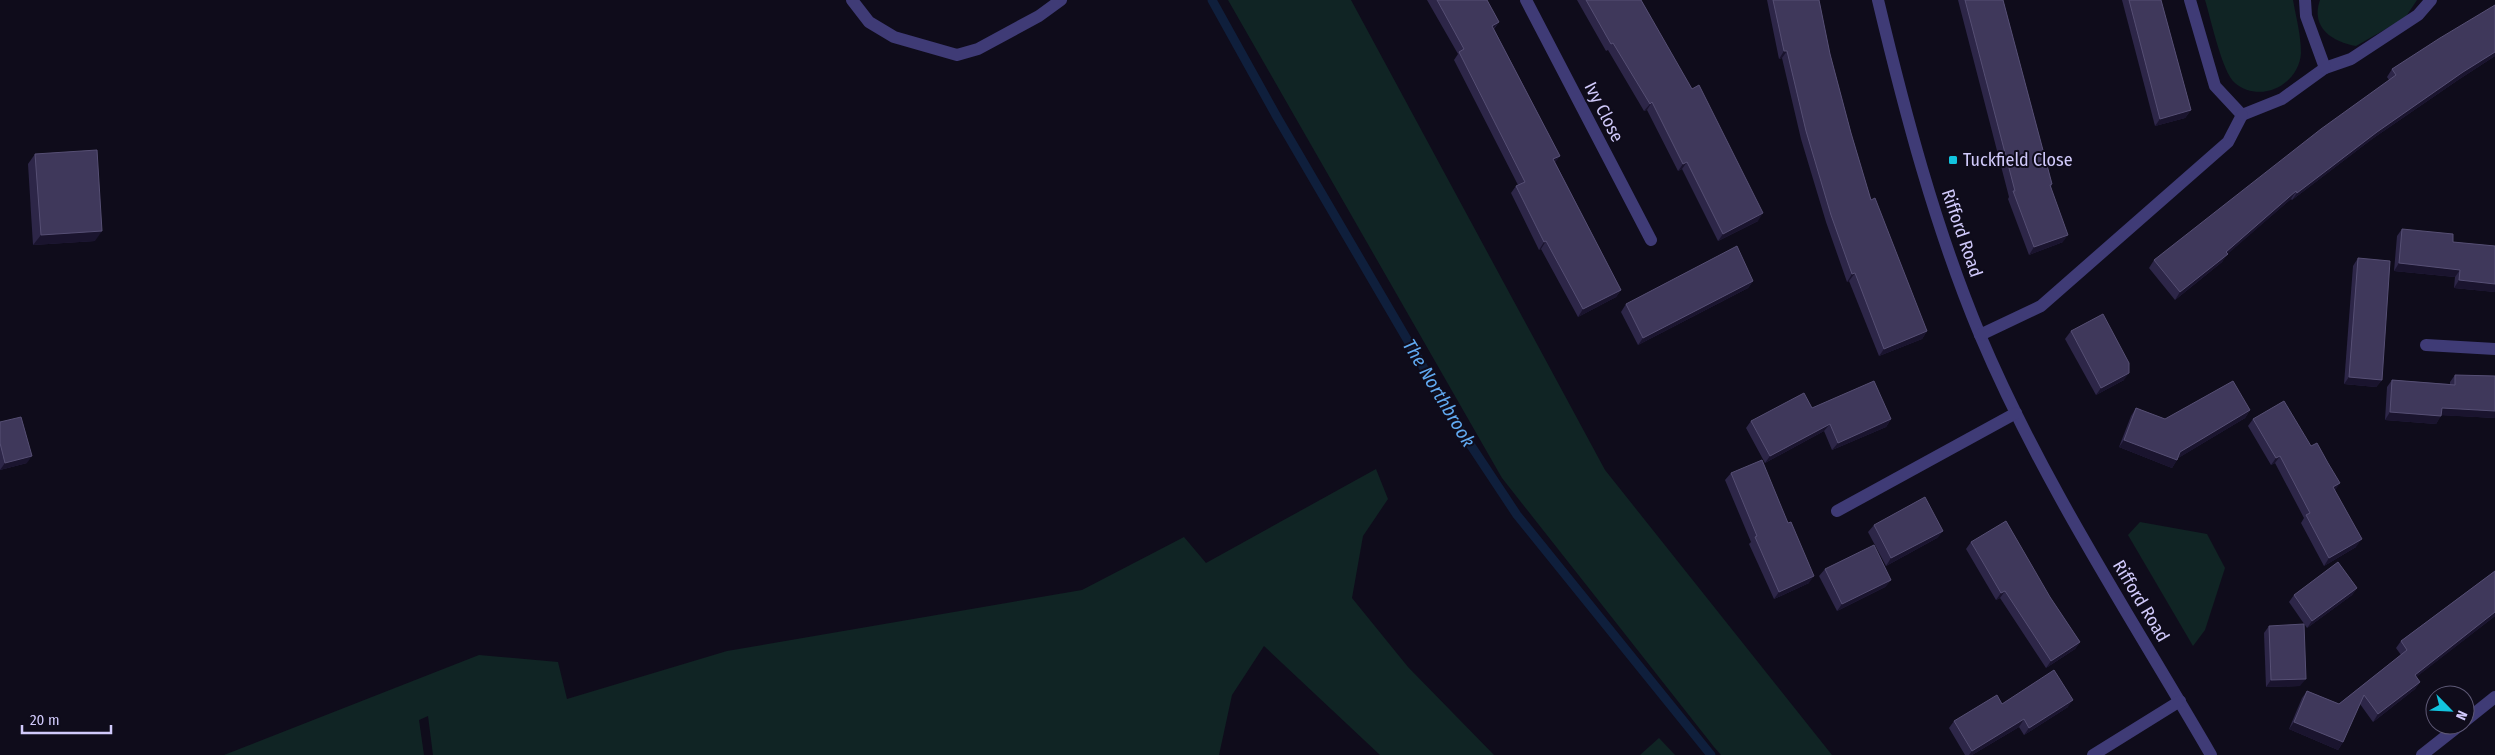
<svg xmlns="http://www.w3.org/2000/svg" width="2495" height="755" font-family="'Fira Sans Condensed',sans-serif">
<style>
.green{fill:#102424}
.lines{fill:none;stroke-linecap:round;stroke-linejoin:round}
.stream{stroke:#0f1f3c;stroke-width:9}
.street{stroke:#3f3b76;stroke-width:12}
.wall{fill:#2d2648}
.shaded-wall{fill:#1a142e}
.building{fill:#3f385b;stroke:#564f74}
.poi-dot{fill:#12c4df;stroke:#0f0c1b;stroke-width:2}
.labels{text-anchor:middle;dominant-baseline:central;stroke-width:4;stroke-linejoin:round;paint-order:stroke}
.street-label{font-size:18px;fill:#d1cafb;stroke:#0f0c1b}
.poi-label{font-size:18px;fill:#d1cafb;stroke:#0f0c1b;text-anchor:start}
.water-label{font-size:19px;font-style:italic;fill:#61aaf2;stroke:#0f0c1b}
</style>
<rect width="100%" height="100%" fill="#0f0c1b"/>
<g class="green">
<path d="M1228,0h123l254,470 227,285h-111l-7,-8 -212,-269z"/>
<path d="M2205,0h88c3,17 8,35 8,53 -2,32 -41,51 -66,30 -13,-11 -24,-64 -30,-83z"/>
<path d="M2320,0h97l-12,18 -49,28c-23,-4 -46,-18 -36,-46z"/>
<path d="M1376,469l12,30 -25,37 -11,62 56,69 86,88h-114l-116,-109 -32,49 -13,60h-786l-5,-39 -9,4 5,35h-200l255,-100 79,7 9,37 160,-48 355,-61 102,-53 22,26z"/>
<path d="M2140,522l67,12 18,34 -20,62 -12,16 -65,-111z"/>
<path d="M1659,738l16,17h-35z"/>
</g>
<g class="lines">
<path class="stream" d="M1212,0l65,117 179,306 61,92 194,240"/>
<g class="street">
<path d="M852,0l17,22 25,15 63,18 21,-6 61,-33 22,-16"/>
<path d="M1526,0l125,240"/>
<path d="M1878,0c27,113 57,227 102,335 62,147 151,282 231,420"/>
<path d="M2190,0l25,86 27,29 40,-16 43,-31 26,-9 67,-44 13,-15"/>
<path d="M2305,0l1,16 19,52"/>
<path d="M1980,335l61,-29 187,-164 14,-27"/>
<path d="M2426,345l69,4"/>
<path d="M1837,511l179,-98"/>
<path d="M2465,721l30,-24"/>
<path d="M2093,755l87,-54"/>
<path d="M2422,755l38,-30"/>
</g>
</g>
<g class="wall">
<path d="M1427,0h60l12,22 -5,7 66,127 -5,6 66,128 -5,7 -38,20 -37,-68 -2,1 -28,-57 5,-7 2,-1 -64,-125 4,-6z"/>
<path d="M1577,0h64l117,221 -40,20 -36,-72 -4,2 -31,-61 -3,1 -36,-61 -2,1z"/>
<path d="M1767,0h52l11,54 21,79 20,67 56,131 -5,8 -43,17 -30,-75 -2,1 -21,-60 -25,-83 -19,-81 -3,1z"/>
<path d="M1958,0h45l49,184 -1,3 12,55 -34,13 -21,-56 1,-2z"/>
<path d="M2122,0h39l30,110 -6,8 -30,8z"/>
<path d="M2495,5v51l-37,24 -86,59 -80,61 -1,-1 -64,55 -5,8 -47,38 -26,-32 5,-8 235,-180 -2,-3 5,-8z"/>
<path d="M35,154l60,87 -62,4 -5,-81z"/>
<path d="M2402,229l51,13 42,4v46l-41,-4 1,-11 -61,-6 3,-35z"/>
<path d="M2358,258l24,122 -6,7 -32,-3 9,-118z"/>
<path d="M1753,281l-5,7 -110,57 -17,-33 5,-8z"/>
<path d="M2071,331l53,49 -28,15 -31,-56z"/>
<path d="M2455,375l40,1v42l-54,-3 -5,9 -51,-4 2,-33 5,-7 58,4v-2z"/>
<path d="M1812,408l79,11 -5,8 -54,23 -8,-19 -59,32 -19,-35 5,-7z"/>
<path d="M2136,408l29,11 85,-9 -5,8 -67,40 -6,10 -53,-21 12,-31z"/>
<path d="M2253,419l82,72 21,56 -32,19 -23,-43 3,-5 -29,-55 -4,2 -23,-39z"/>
<path d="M0,422l27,41 -27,7z"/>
<path d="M1731,473l78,110 -35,16 -25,-55 2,-2 -26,-62z"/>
<path d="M1874,525l69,6 -6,7 -51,28 -18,-34z"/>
<path d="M1971,542l79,55 30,45 -5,7 -29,19 -46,-70 -4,2 -30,-51z"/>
<path d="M1825,569l66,11 -6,7 -48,24 -18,-35z"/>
<path d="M2495,571v45l-79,61 4,5 -5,7 -42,33 -13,-18 -17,38 -5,8 -49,-21 13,-31 5,-7 32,13 62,-49 -5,-7 5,-7z"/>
<path d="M2357,588l-5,7 -45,33 -18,-26 5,-7z"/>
<path d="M2269,626l31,60 -34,1 -2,-54z"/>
<path d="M2002,704l66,3 -44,28 -5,-8 -47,28h-7l-16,-27 5,-7z"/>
</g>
<g class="shaded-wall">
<path d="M1499,22l-6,7 -1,-3z"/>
<path d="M1784,51h3l-5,7 -3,1z"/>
<path d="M2495,52v4l-37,24 -86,59 -80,61 5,-7 80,-61 86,-60z"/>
<path d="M1652,102l-5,8 -3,1 6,-7z"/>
<path d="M2191,110l-6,8 -30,8 5,-7z"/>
<path d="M1560,156l-6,7 -1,-4z"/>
<path d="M1687,162l-5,7 -4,2 5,-7z"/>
<path d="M2296,191l-5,8 -70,61 5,-8z"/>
<path d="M1763,213l-5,8 -40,20 5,-7z"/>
<path d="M102,231l-7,10 -62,4 8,-10z"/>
<path d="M2068,235l-5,7 -34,13 5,-8z"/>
<path d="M1546,241l-5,8 -2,1 5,-8z"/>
<path d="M2228,254l-6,8 -47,38 5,-8z"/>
<path d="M2399,263l61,7 -5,7 -61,-6z"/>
<path d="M1855,273l-6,8 -2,1 5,-8z"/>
<path d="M2459,280l36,4v8l-41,-4z"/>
<path d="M1753,281l-5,7 -110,57 5,-7z"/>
<path d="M1621,290l-5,7 -38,20 5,-8z"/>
<path d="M1927,331l-5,8 -43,17 5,-7z"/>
<path d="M2129,373l-5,7 -28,15 5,-7z"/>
<path d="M2349,377l33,3 -6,7 -32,-3z"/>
<path d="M2442,408l53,3v7l-58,-3z"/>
<path d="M2250,410l-5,8 -70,42h2l-5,8 -53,-21 5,-7 56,12z"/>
<path d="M2390,412l51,4 -5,8 -51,-4z"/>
<path d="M1891,419l-5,8 -54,23 6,-7z"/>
<path d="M1830,424l-6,7 -59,32 5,-7z"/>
<path d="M32,456l-5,7 -27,7 5,-7z"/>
<path d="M2280,456l-5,7 -4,2 5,-7z"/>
<path d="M2340,483l-5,8 -2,-4z"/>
<path d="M1943,531l-6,7 -51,28 5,-8z"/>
<path d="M2362,539l-6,8 -32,19 5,-8z"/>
<path d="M1814,576l-5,7 -35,16 5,-7z"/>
<path d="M1891,580l-6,7 -48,24 5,-7z"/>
<path d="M2357,588l-5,7 -45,33 5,-7z"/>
<path d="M2005,591l-5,7 -4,2 5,-7z"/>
<path d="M2495,612v4l-85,66 5,-7z"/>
<path d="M2080,642l-5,7 -29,19 5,-7z"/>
<path d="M2306,679l-6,7 -34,1 5,-7z"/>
<path d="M2420,682l-5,7 -42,33 5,-8z"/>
<path d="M2073,700l-5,7 -44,28 5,-7z"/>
<path d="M2024,719l-5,8 -47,28h-3l3,-4z"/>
<path d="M2294,722l49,20 -5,8 -49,-21z"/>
</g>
<g class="building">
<path d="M1437,0h50l12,22 -7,4 68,130 -7,3 68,131 -38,19 -37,-68 -2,1 -28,-56 9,-4 -66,-130 5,-3z"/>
<path d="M1586,0h55l51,89 7,-4 64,128 -40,21 -36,-72 -4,2 -31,-62 -2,2 -37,-61 -2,1z"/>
<path d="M1773,0h46l11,54 21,79 20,67 4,-2 52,133 -43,18 -29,-76 -3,1 -21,-59 -25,-84 -19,-80h-3z"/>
<path d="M1965,0h38l49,184 -2,1 18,50 -34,12 -21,-56h2z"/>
<path d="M2129,0h32l30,110 -31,9z"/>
<path d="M2495,5v47l-32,20 -86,60 -80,61 -1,-2 -70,61 2,2 -48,38 -26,-32 167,-131 75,-54 -4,-6 48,-31z"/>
<path d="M97,150l5,81 -61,4 -6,-81z"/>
<path d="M2402,229l51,5v8l42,4v38l-36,-4 1,-10 -61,-7z"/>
<path d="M1737,246l16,35 -110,57 -17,-34z"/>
<path d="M2358,258l32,3 -8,119 -33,-3z"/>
<path d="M2103,314l26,49v10l-28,15 -30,-57z"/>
<path d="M2455,375l40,1v35l-53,-3 -1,8 -51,-4 2,-32 63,5z"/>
<path d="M1874,381l17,38 -53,24 -8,-19 -60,32 -19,-35 53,-28 8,15z"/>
<path d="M2233,381l17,29 -70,42 -3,8 -53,-20 12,-32 29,11z"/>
<path d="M2284,401l27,45 6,-3 11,20 12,20 -7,4 29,52 -33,19 -23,-43 4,-2 -30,-57 -4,2 -23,-39z"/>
<path d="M21,417l11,39 -27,7 -5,-20v-21z"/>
<path d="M1762,460l26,63 3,-1 23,54 -35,16 -24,-55 2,-1 -26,-63z"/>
<path d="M1925,497l18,34 -52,27 -17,-33z"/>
<path d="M2006,521l44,76 30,45 -29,19 -46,-70 -4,2 -30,-51z"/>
<path d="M1874,545l17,35 -49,24 -17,-35z"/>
<path d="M2338,562l19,26 -45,33 -18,-26z"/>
<path d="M2495,571v41l-80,63 5,7 -42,32 -14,-19 -21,47 -49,-20 13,-31 32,13 68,-54 -6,-9z"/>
<path d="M2304,624l2,55 -35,1 -2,-54z"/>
<path d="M2054,670l19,30 -44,28 -5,-9 -52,32 -18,-30 43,-26 5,9z"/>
</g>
<rect class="poi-dot" x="1948" y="155" width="10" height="10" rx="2.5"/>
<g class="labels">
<g class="street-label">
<text transform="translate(1604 112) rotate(63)">Ivy Close</text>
<text transform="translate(1962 233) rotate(71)">Rifford Road</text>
<text transform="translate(2141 601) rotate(59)">Rifford Road</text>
</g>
<g class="poi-label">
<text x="1963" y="160">Tuckfield Close</text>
</g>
<g class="water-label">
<text transform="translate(1439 393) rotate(59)">The Northbrook</text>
</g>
</g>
<g transform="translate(2450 710) rotate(114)"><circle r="24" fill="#0f0c1b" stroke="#5d5875"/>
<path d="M0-4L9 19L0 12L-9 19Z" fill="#12c4df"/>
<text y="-8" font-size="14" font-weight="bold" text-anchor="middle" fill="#d1cafb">N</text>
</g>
<path d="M22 725v8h89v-8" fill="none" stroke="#d1cafb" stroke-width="2.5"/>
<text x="30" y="725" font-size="15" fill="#d1cafb" stroke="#0f0c1b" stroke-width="4" paint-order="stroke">20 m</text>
</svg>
